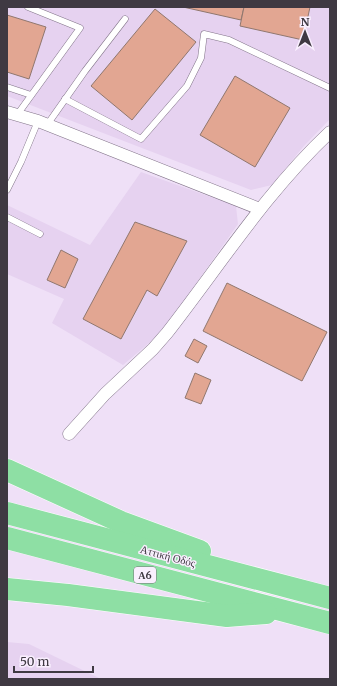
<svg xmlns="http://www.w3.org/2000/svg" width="337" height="686" font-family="Merriweather,serif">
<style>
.built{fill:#e6d2f0}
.building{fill:#e2a692;stroke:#90776e}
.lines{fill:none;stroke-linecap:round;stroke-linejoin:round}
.service-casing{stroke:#83758a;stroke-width:7}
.minor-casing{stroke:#83758a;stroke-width:13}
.motorway-casing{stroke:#fff;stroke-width:23}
.service{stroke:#fff;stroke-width:6}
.minor{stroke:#fff;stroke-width:12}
.motorway{stroke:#8edfa4;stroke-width:22}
.labels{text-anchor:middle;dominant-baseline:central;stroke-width:3;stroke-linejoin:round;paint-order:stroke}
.shield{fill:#f9effe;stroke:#77707a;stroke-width:1}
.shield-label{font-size:10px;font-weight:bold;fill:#3f3942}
.street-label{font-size:11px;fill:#3f3942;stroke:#f9effe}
</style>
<rect width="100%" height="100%" fill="#efe0f7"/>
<g class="built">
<path d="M7,7h323v112l-27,28 -31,38 -21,5 -244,-94z"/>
<path d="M141,172l95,34 2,18 -76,108 -39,33 -71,-42 12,-24 -57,-25v-69l83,40z"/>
<path d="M7,642l22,2 72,35h-94z"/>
</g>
<g class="building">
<path d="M183,7h61l-3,13z"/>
<path d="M244,7h66l-7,33 -63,-14z"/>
<path d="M155,9l41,33 -64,78 -41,-34z"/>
<path d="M7,15l39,12 -17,52 -22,-7z"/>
<path d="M235,76l55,32 -35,59 -55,-32z"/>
<path d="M135,222l52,19 -30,55 -10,-6 -26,49 -38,-20z"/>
<path d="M61,250l17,9 -13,29 -18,-8z"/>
<path d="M227,283l100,49 -25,49 -99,-50z"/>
<path d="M194,339l13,7 -9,17 -13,-7z"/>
<path d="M195,373l16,7 -10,24 -16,-6z"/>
</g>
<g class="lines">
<g class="service-casing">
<g id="service">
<path d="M7,87l24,8"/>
<path d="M65,99l76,40 46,-53 14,-28 3,-24 25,6 101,48"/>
<path d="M17,115l63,-87 -52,-21"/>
<path d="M47,125l38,-54 40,-52"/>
<path d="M7,190l14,-28 17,-41"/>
<path d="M7,217l33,17"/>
</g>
</g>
<g class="minor-casing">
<g id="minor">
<path d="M7,112l31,9 222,88"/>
<path d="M69,434l36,-40 48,-45 14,-16c53,-68 100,-142 163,-201"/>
</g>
</g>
<g class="motorway-casing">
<g id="motorway">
<path d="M7,470l114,52 79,29"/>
<path d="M7,513l323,85"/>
<path d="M7,538l323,85"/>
<path d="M7,589l61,6 159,21 39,-3"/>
</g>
</g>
<use href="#service" class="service"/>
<use href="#minor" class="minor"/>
<use href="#motorway" class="motorway"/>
</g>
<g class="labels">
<rect class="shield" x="134" y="567" width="22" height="16" rx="3"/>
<g class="shield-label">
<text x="145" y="575">Α6</text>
</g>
<g class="street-label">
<text transform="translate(168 556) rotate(15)">Αττική Οδός</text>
</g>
</g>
<rect width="337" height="686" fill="none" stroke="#3f3942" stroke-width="16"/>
<g transform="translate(305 32)" stroke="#f9effe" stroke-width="3" paint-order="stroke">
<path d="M0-3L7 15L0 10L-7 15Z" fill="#3f3942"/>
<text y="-6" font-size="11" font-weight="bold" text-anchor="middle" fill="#3f3942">N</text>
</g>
<path d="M14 666v6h79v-6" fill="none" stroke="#3f3942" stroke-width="2"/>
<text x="20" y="666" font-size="12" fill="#3f3942" stroke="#f9effe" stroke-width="3" paint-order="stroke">50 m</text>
</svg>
